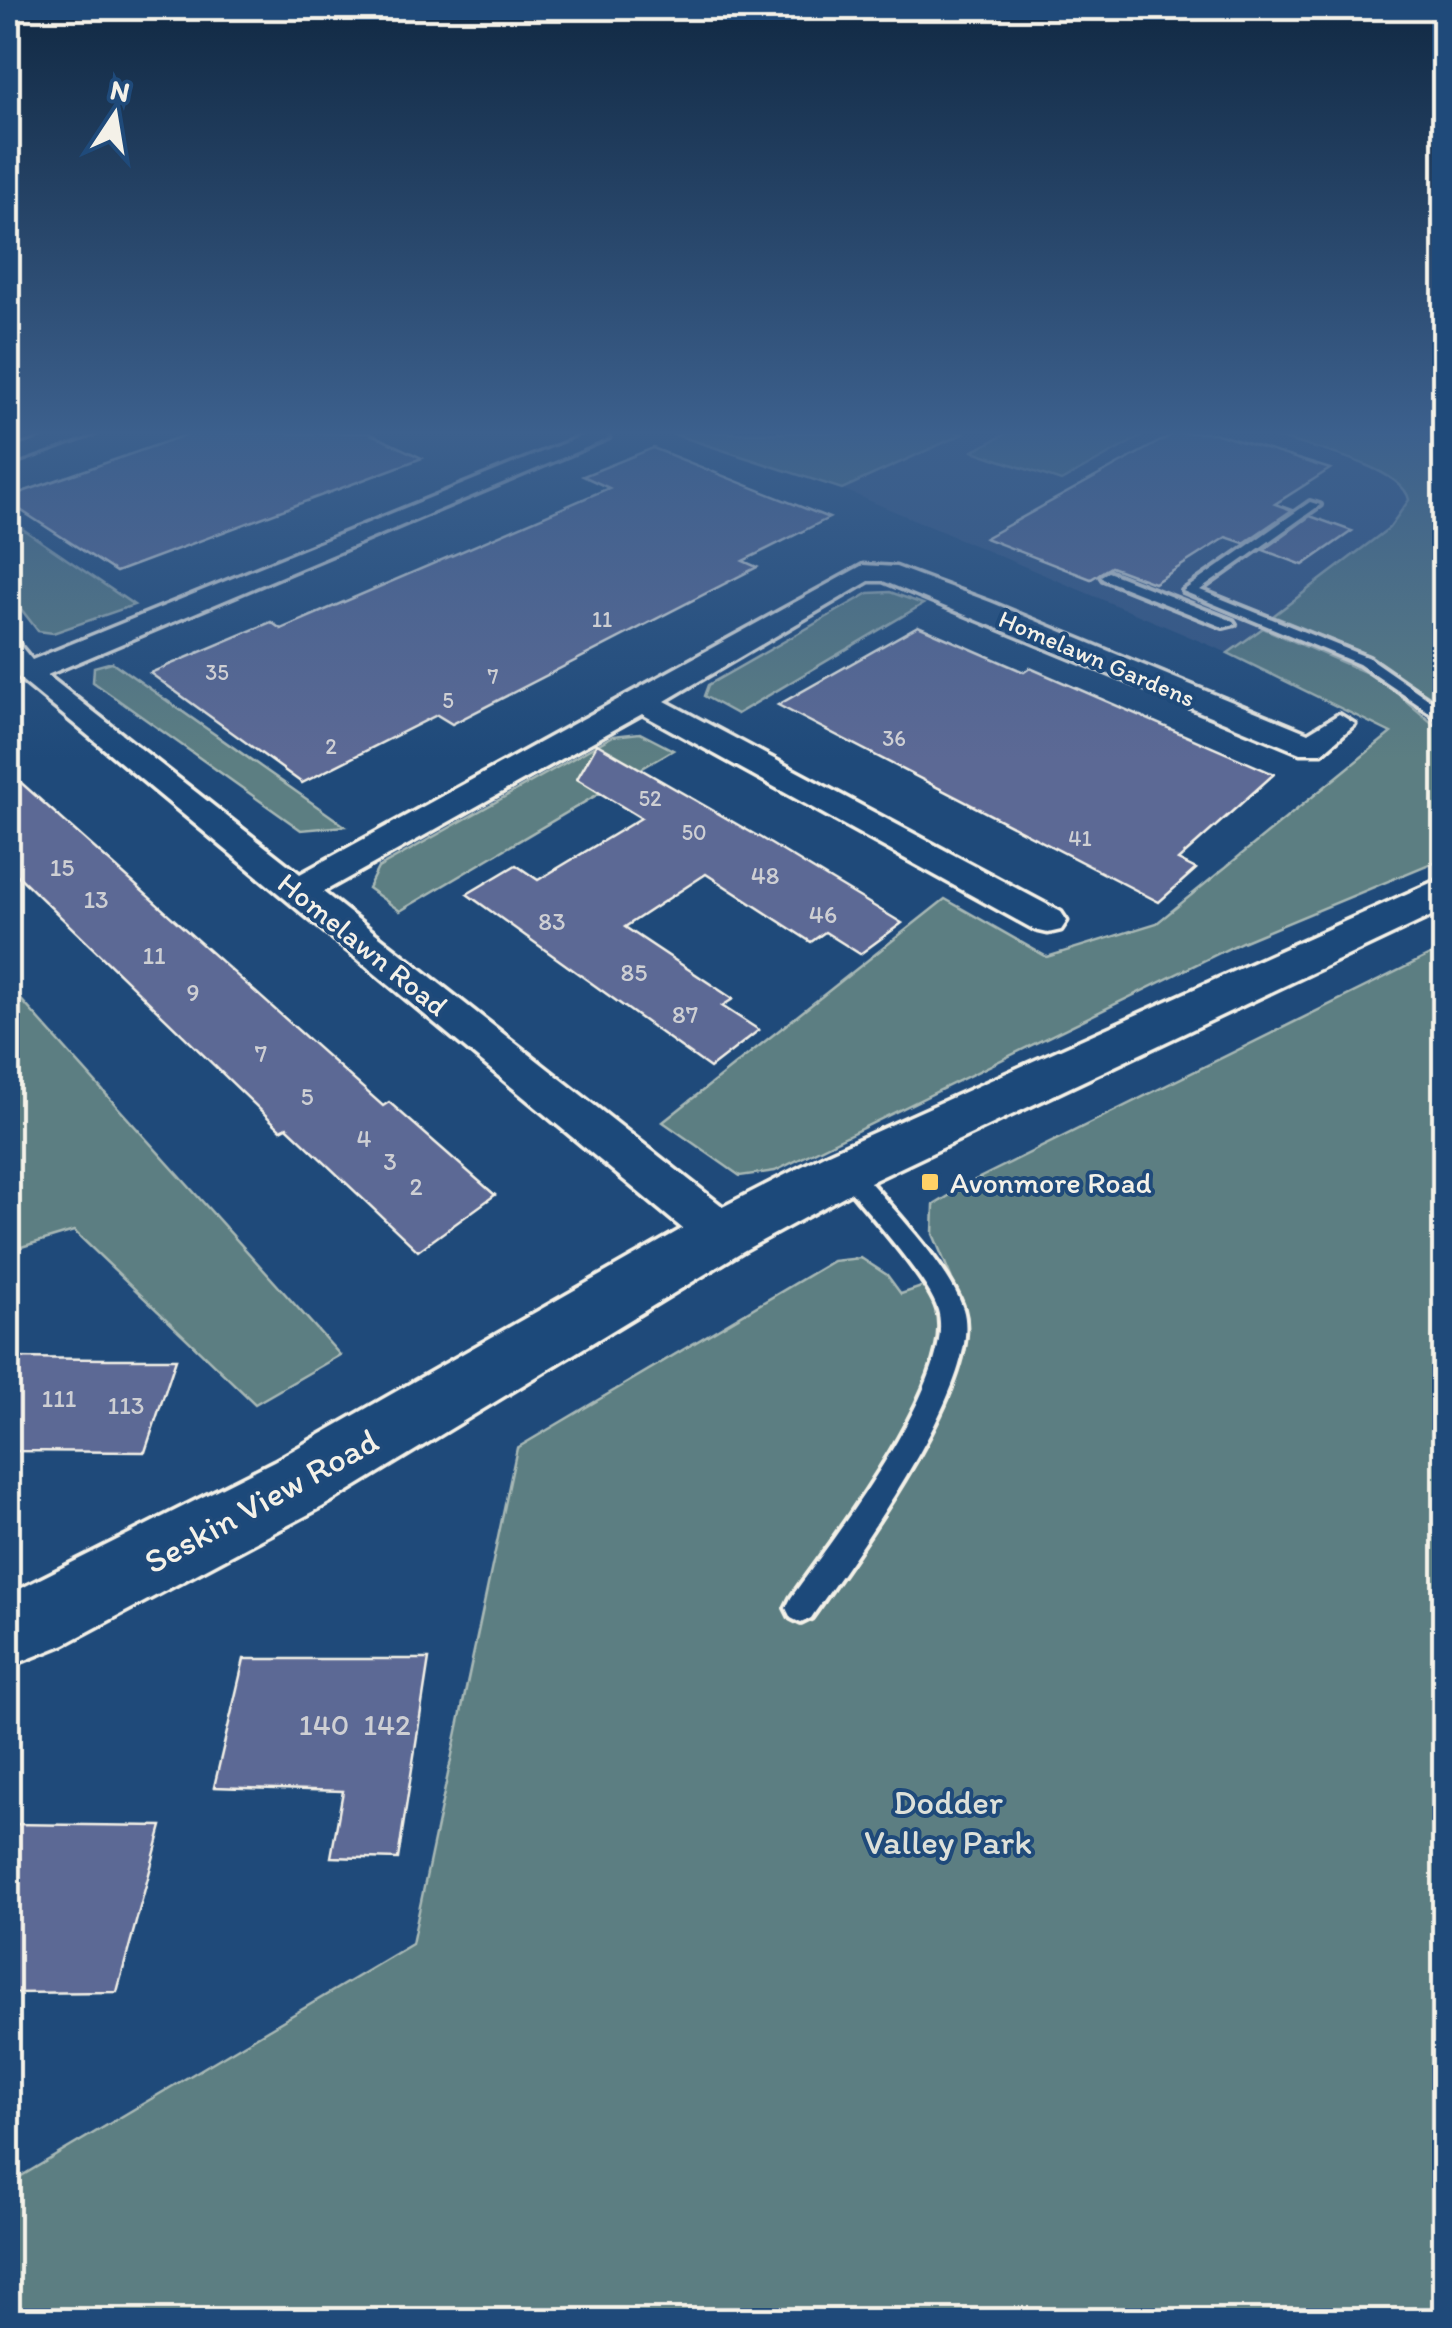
<svg xmlns="http://www.w3.org/2000/svg" width="1452" height="2328" font-family="Itim,sans-serif">
<style>
.built{fill:#355684}
.green{fill:#5b7e82;stroke:#a8b8b5;stroke-width:2.5}
.building{fill:#5c6995;stroke:#f4f1e8;stroke-width:2.5}
.lines{fill:none;stroke-linecap:round;stroke-linejoin:round}
.service-casing{stroke:#f4f1e8;stroke-width:8}
.minor-casing{stroke:#f4f1e8;stroke-width:7}
.tertiary-casing{stroke:#f4f1e8;stroke-width:7}
.service{fill:#1f4a7a;fill-rule:evenodd}
.minor{fill:#1f4a7a;fill-rule:evenodd}
.tertiary{fill:#1f4a7a;fill-rule:evenodd}
.poi-dot{fill:#ffd166;stroke:#1f4a7a;stroke-width:4}
.labels{text-anchor:middle;dominant-baseline:central;stroke-width:8;stroke-linejoin:round;paint-order:stroke}
.far-number-label{font-size:22px;fill:#cecfd3}
.far-street-label{font-size:25px;fill:#f4f1e8;stroke:#1f4a7a}
.number-label{font-size:25px;fill:#cecfd3}
.street-label{font-size:30px;fill:#f4f1e8;stroke:#1f4a7a}
.poi-label{font-size:30px;fill:#f4f1e8;stroke:#1f4a7a;text-anchor:start}
.near-number-label{font-size:30px;fill:#cecfd3}
.near-street-label{font-size:35px;fill:#f4f1e8;stroke:#1f4a7a}
.near-park-label{font-size:35px;fill:#dde0d9;stroke:#1f4a7a}
</style>
<rect width="100%" height="100%" fill="#1f4a7a"/>
<filter id="ink" filterUnits="userSpaceOnUse"><feTurbulence type="fractalNoise" baseFrequency=".01" numOctaves="2"/><feDisplacementMap in="SourceGraphic" scale="20" xChannelSelector="R" yChannelSelector="G"/><feConvolveMatrix kernelMatrix="1 2 1 2 8 2 1 2 1" color-interpolation-filters="sRGB"/></filter>
<g filter="url(#ink)">
<path class="built" d="M965,433h295l125,39 18,13 6,15 -20,28 -161,125 -386,-164z"/>
<g class="green">
<path d="M670,433h295l-123,56z"/>
<path d="M1008,433h139l-86,48 -88,-30z"/>
<path d="M1260,433h184v272l-85,-54 -86,-35 116,-88 20,-28c-6,-35 -116,-57 -149,-67z"/>
<path d="M8,519l126,86 -81,28 -15,-2 -30,-39z"/>
<path d="M890,592l33,12 -186,110 -33,-18 4,-11 161,-92z"/>
<path d="M1263,628l116,50 65,55v125l-202,84 -467,229 -35,5 -77,-54 282,-223 102,58 110,-34 234,-190 -163,-80z"/>
<path d="M112,662l233,164 -44,4 -208,-148 1,-15z"/>
<path d="M640,733l33,17 -273,161 -32,-23 10,-20 235,-132z"/>
<path d="M1444,948v1372h-1436v-136l404,-240 105,-496 316,-187 28,-3 26,17 14,19 50,-17 -18,-43 1,-29 41,-25z"/>
<path d="M8,985l332,370 -85,49 -181,-173 -66,20z"/>
</g>
<g class="building">
<path d="M191,433h178l53,25 -306,114 -108,-70v-5z"/>
<path d="M1175,433h39l116,36 -55,35 17,6 -48,33 -18,-6 -72,46 -43,-16 -20,12 -106,-41z"/>
<path d="M653,448l176,70 -86,43 14,6 -305,157 -15,-9 -135,68 -152,-110 121,-51 10,7 328,-141 -26,-12z"/>
<path d="M1310,516l42,15 -49,34 -40,-15z"/>
<path d="M918,626l106,46 6,-4 244,106 -96,86 18,9 -37,33 -381,-197z"/>
<path d="M597,744l164,94 141,85 -42,31 -35,-22 -14,10 -105,-68 -81,53 108,72 -11,7 37,24 -49,38 -243,-174 49,-29 22,15 103,-62 -64,-39z"/>
<path d="M8,771l375,335 6,-4 106,93 -77,56 -131,-124 -6,3 -273,-264z"/>
<path d="M8,1358l100,1h68l-31,93 -137,-1z"/>
<path d="M244,1659h185l-31,200 -67,-2 12,-66 -129,-4z"/>
<path d="M8,1824l154,2 -45,166 -109,1z"/>
</g>
<g class="lines">
<g class="service-casing">
<g id="service">
<path d="M1310,502l10,3 -120,85 169,68 75,52v12l-85,-58 -176,-73z"/>
<path d="M1108,572l125,49 2,3 -12,3 -120,-48 -2,-3z"/>
<path d="M846,1160l8,3c31,39 94,100 109,146 22,71 -110,249 -152,309l-10,5 -10,-5 -5,-10 5,-10c40,-57 167,-219 147,-288 -9,-31 -77,-105 -100,-135l-3,-6 3,-6z"/>
</g>
</g>
<g class="minor-casing">
<g id="minor">
<path d="M62,433h35l-89,32v-15z"/>
<path d="M589,433h16l4,5 -562,237 253,199 563,-309 33,2 94,35 318,131 31,-19 16,10 -33,29h-22l-417,-172h-14l-204,120 396,211 6,9 -6,9 -13,3 -13,-3 -393,-216 -319,178 417,328 7,14 -7,14 -17,5 -17,-5 -698,-579v-29l10,3 14,17z"/>
</g>
</g>
<g class="tertiary-casing">
<path id="tertiary" d="M1444,877v33l-578,274 -123,67 -421,256 -257,137 -57,23v-72l266,-134 429,-244 123,-63z"/>
</g>
<use href="#service" class="service"/>
<use href="#minor" class="minor"/>
<use href="#tertiary" class="tertiary"/>
</g>
</g>
<linearGradient id="sky" x2="0" y2="1"><stop stop-color="#112943"/><stop offset="0.57" stop-color="#3c608d"/><stop offset="1" stop-color="#3c608d" stop-opacity="0"/></linearGradient>
<rect width="1452" height="759" fill="url(#sky)"/>
<rect class="poi-dot" x="920" y="1172" width="20" height="20" rx="5"/>
<g class="labels">
<g class="far-number-label">
<text x="602" y="619">11</text>
<text x="217" y="672">35</text>
<text x="493" y="676">7</text>
<text x="448" y="700">5</text>
<text x="894" y="738">36</text>
<text x="331" y="746">2</text>
<text x="650" y="798">52</text>
<text x="694" y="832">50</text>
<text x="1080" y="838">41</text>
</g>
<g class="far-street-label">
<text transform="translate(1097 658) rotate(23)">Homelawn Gardens</text>
</g>
<g class="number-label">
<text x="62" y="867">15</text>
<text x="765" y="875">48</text>
<text x="96" y="899">13</text>
<text x="823" y="914">46</text>
<text x="552" y="921">83</text>
<text x="154" y="955">11</text>
<text x="634" y="972">85</text>
<text x="193" y="992">9</text>
<text x="685" y="1014">87</text>
<text x="261" y="1053">7</text>
<text x="307" y="1096">5</text>
<text x="364" y="1138">4</text>
<text x="390" y="1161">3</text>
<text x="416" y="1186">2</text>
<text x="59" y="1398">111</text>
<text x="126" y="1405">113</text>
</g>
<g class="street-label">
<text transform="translate(363 944) rotate(39)">Homelawn Road</text>
</g>
<g class="poi-label">
<text x="950" y="1182">Avonmore Road</text>
</g>
<g class="near-number-label">
<text x="324" y="1724">140</text>
<text x="387" y="1724">142</text>
</g>
<g class="near-street-label">
<text transform="translate(261 1501) rotate(-29)">Seskin View Road</text>
</g>
<g class="near-park-label">
<text x="948" y="1802">Dodder<tspan x="948" dy="40">Valley Park</tspan></text>
</g>
</g>
<rect width="1452" height="2328" fill="none" stroke="#1f4a7a" stroke-width="40"/>
<rect x="20" y="20" width="1412" height="2288" fill="none" stroke="#f4f1e8" stroke-width="4" filter="url(#ink)"/>
<g transform="translate(115 115) rotate(12)" stroke="#1f4a7a" stroke-width="8" paint-order="stroke">
<path d="M0-8L18 38L0 25L-18 38Z" fill="#f4f1e8"/>
<text y="-15" font-size="28" font-weight="bold" text-anchor="middle" fill="#f4f1e8">N</text>
</g>
</svg>
